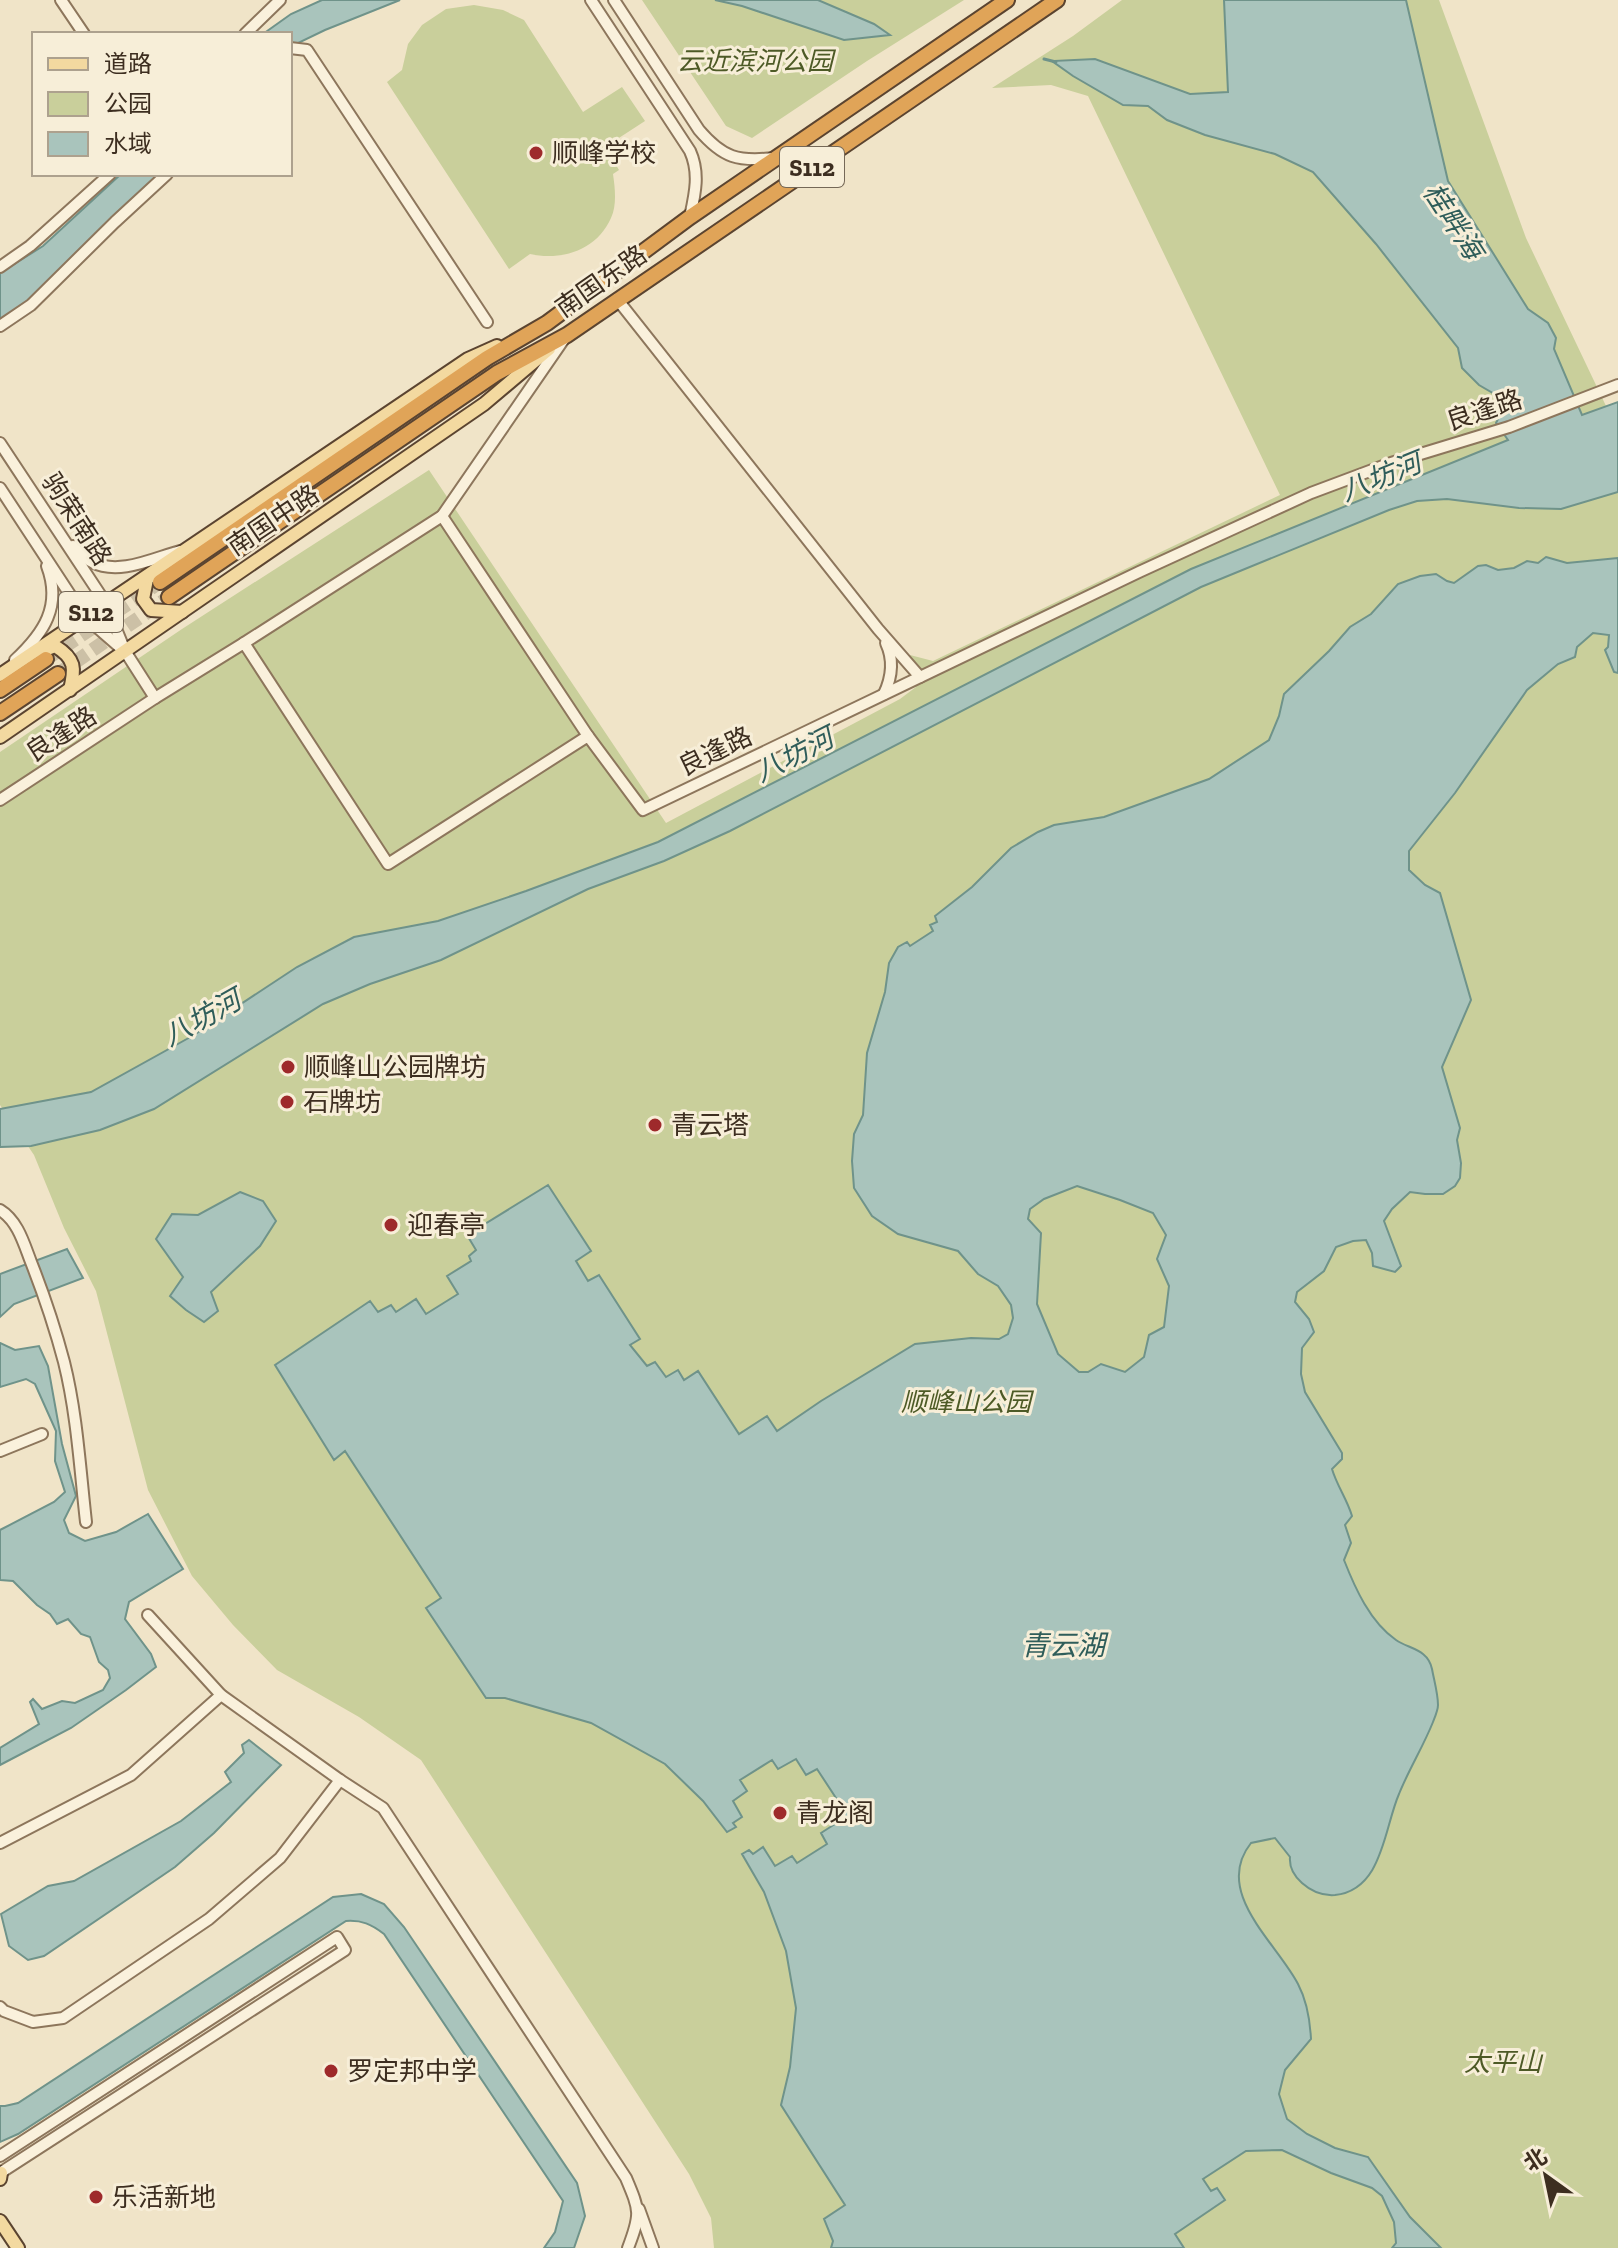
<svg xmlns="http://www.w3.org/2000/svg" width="1618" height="2248" font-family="'Zilla Slab','Noto Sans SC',serif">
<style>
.green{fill:#c9cf9b}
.water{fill:#a9c4bc;stroke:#6f938a;stroke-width:2;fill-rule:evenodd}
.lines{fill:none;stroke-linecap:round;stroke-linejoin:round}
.stream{stroke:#6f938a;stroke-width:3}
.highway-tunnel{stroke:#ccc0a6;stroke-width:14;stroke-dasharray:14 7;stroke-linecap:butt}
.minor-casing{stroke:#8d765c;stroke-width:14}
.major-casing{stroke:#5b4430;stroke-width:16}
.highway-casing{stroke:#5b4430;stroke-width:18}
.minor{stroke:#faf1dc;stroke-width:10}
.major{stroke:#f3d9a0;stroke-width:12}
.highway{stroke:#e0a458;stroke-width:14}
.poi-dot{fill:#9e2a2b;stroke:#f7eed8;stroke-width:3}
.labels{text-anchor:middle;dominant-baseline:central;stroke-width:6;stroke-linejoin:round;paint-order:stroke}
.shield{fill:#f7eed8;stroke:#756857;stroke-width:2}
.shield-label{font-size:24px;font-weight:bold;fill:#3d2e20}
.park-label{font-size:26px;font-style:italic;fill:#4d5a26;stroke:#f7eed8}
.poi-label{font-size:26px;fill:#3d2e20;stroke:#f7eed8;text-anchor:start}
.street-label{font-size:26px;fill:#3d2e20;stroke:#f7eed8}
.water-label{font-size:28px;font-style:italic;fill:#2f5d5a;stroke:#f7eed8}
</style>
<rect width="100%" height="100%" fill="#f0e4c8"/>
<g class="green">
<path d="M642,0h322l-97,61 -115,77 -26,-12z"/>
<path d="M1122,0h317l87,238 80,168 12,-4v1846h-904l-3,-30 -22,-44 -268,-414 -62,-43 -82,-47 -44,-45 -41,-49 -44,-86 -52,-199 -32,-63 -30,-73 -34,-50v-353l182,-123 247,-159 237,353 234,-124 16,-12 -6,-32 23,6 347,-166 -192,-399 -37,-11 -59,3 81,-52z"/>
<path d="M474,5l29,5 21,10 59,92 39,-25 23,34 -40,26 14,23 -6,4c2,14 4,31 -2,44 -14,32 -49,43 -81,36l-21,15 -122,-187 15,-12 6,-26 14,-19 24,-16z"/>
</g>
<g class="water">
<path d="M322,0h78l-75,30 -35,17v-13h-27l28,-20z"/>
<path d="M715,0h103l56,24 16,11 -46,5 -102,-34z"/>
<path d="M1224,0h182l42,181 80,128 20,14 8,15 -2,11 28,66 36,-13v90l-57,17 -42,-1 -72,-9 -30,2 -28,9 -188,77 -471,244 -66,30 -76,28 -147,71 -71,24 -47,20 -169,105 -54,21 -69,16 -31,1v-38l91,-17 103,-57 103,-68 57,-30 84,-16 88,-30 132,-49 533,-273 317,-129 -12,-17 7,-14 -7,-14 -17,-10 -17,-17 -4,-20 -82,-104 -63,-72 -38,-18 -70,-19 -38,-15 -19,-14 -25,-1 -50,-29 -21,-15 43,-2 95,35 38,-2z"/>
<path d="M121,174h41l-126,124 -36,22v-47l43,-27z"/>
<path d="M1546,557l21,6 51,-5v115l-4,-1 -9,-22 3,-3 1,-12 -16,-2 -16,14 -2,10 -17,7 -31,26 -72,103 -46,58v19l16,15 15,8 31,107 -29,67 18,61 -3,12 4,23 -1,15 -5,8 -12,8h-18l-15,-2 -18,17 -8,12 17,45 -6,6 -22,-6 -1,-13 -6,-13 -13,1 -17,6 -12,24 -27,21 -2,10 14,17 5,13 -12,16 -1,26 4,18 37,61v6l-10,10c5,17 15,30 20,47l-7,9 6,18 -7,17c11,28 26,62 52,80 13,9 32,9 36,29 2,11 6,25 6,36 0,5 -3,12 -5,17 -10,25 -24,47 -34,72 -15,34 -16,96 -64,101 -13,1 -23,-3 -33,-12 -8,-7 -13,-15 -12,-26l-15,-19 -24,5c-39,49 26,100 47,141 9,17 12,36 13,55l-26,31 -6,24 8,25 20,15 28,14 33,9 42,60 31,31h-49l4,-5 -2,-21 -12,-26 -10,-8 -41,-15 -49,-23 -36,1 -43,28 8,12 6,-3 8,12 -50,34 9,14h-353l2,-7 -9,-22 21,-14 -64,-100 9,-38 6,-59 -10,-57 -22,-59 -22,-38 7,-4 4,4 10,-7 12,19 17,-10 5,7 30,-19 -6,-11 17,-11 -11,-17 9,-7 -19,-29 -11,6 -10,-16 -18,10 -6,-9 -32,20 7,11 -14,10 9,16 -9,6 3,4 -9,5 -24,-31 -38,-37 -74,-41 -86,-25h-19l-60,-90 15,-10 -96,-147 -11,9 -59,-95 95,-64 8,11 13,-7 5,7 20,-13 10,15 32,-20 -11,-18 24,-15 -2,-5 7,-6 -9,-15 81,-50 43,66 -15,10 12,20 11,-6 41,64 -10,6 17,21 8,-4 11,15 12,-7 6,10 14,-9 41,63 28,-18 10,15 44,-30 94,-57 56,-6 28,1 9,-5 5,-16 -2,-13 -13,-19 -20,-12 -20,-23 -60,-17 -26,-18 -18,-28 -2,-27 2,-27 9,-19 4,-62 18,-61 4,-29 9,-16 9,-5 3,4 23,-15 -3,-6 7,-3 -2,-6 37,-29 39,-39 27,-16 16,-7 50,-8 105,-38 60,-39 10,-24 5,-22 45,-43 21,-24 21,-13 27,-30 22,-8 16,-2 11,7 7,2 24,-17 8,-1 12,5 16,-2 13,-7 11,2zM1077,1186l43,14 33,13 13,22 -9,24 12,27 -5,41 -15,8 -5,22 -19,15 -24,-8 -13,8h-9l-21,-18 -21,-50 4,-71 -13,-14 2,-10 14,-10z"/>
<path d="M240,1192l23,9 13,20 -16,25 -49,46 7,19 -14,11 -18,-12 -16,-14 13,-19 -27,-38 16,-25 26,1z"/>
<path d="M67,1249l16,29 -69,26 -14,13v-43z"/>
<path d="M0,1343l15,7 24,-4 9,20 14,78 14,52 -12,24 5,13 16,8 31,-9 32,-18 35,55 -54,33 -4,17 26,35 5,13 -30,23 -55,38 -71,37v-17l39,-24 -9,-22 3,-3 9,10 20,-8 13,2 28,-13 7,-12 -2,-8 -9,-8 -9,-25 -9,-3 -13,-15 -11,5 -7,-10 -13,-9 -24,-24 -13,-1v-50l54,-28 11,-10 -10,-31 1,-30 -21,-47 -9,-5 -26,8z"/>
<path d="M249,1740l32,25 -67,68 -39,34 -131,89 -16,4 -19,-14 -8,-32 47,-28 26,-5 107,-60 50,-39 -6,-10 19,-19 -2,-8z"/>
<path d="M361,1894l23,10 20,23 173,256 8,33 -11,32h-30l11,-16 8,-31 -179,-267c-13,-10 -22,-14 -38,-13l-328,213 -18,8v-36h5l13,-3 315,-206z"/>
</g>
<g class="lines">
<path class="stream" d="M1044,59l12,3"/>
<g class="highway-tunnel">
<path d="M46,659l114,-77"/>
<path d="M58,674l111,-77"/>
</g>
<g class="minor-casing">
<g id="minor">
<path d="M61,0l23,34"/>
<path d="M591,0l99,151c10,22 5,43 0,66"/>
<path d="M614,0l85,130c24,28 39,32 75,28"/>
<path d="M245,34l35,-34"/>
<path d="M290,48l17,2 180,272"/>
<path d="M0,267l30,-21 80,-72"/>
<path d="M617,299l261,330 42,48"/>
<path d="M0,326l31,-21 84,-83 52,-48"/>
<path d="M0,443l105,159 20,49 30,47"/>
<path d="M0,488l84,128 39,34"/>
<path d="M442,516l146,220"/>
<path d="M73,546c5,5 12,13 19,16 27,14 62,-4 88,-11"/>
<path d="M244,643l198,-127 122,-177"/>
<path d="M15,660c29,-27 47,-54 32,-94"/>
<path d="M884,694c8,-17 10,-34 2,-51"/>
<path d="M0,800l155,-102 89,-55 144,221 200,-128 55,74 496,-238 172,-79 80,-30 118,-36 109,-42"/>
<path d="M0,1210c18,11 24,34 31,52 13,33 24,66 33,100 13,52 16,107 22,160"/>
<path d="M0,1451l42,-17"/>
<path d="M148,1615l73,80 119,85 43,28 243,370c14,33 15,36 2,70"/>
<path d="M0,1843l131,-68 90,-80"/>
<path d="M0,2007l4,4 29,11 30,-4 146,-99 71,-61 60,-78"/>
<path d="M0,2156l337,-219 8,13 -345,223"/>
<path d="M639,2209l14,39"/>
</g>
</g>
<g class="major-casing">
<g id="major">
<path d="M155,572l-8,7 -4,20 8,11 31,2"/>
<path d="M40,652l15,-6c21,13 20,22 15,44"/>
<path d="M0,675l468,-316 29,-13"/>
<path d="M0,737l484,-333 65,-55"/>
<path d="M0,2179l1,-6"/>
<path d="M0,2221l18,27"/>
</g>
</g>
<g class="highway-casing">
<g id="highway">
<path d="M160,582l327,-224 60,-35 143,-106 317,-217"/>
<path d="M169,597l328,-224 70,-38 490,-335"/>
<path d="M0,690l46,-31"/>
<path d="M0,713l58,-39"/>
</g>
</g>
<use href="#minor" class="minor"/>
<use href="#major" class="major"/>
<use href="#highway" class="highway"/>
</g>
<g class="poi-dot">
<circle cx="536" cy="153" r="8"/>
<circle cx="288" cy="1067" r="8"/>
<circle cx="287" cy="1102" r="8"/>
<circle cx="655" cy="1125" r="8"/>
<circle cx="391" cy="1225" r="8"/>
<circle cx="780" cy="1813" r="8"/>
<circle cx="331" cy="2071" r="8"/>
<circle cx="96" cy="2197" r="8"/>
</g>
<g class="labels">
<g class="shield">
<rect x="780" y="147" width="64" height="40" rx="6"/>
<rect x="59" y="592" width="64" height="40" rx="6"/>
</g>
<g class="shield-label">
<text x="812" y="167">S112</text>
<text x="91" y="612">S112</text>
</g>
<g class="park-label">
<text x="755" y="61">云近滨河公园</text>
<text x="966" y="1402">顺峰山公园</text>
<text x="1503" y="2062">太平山</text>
</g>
<g class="poi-label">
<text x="552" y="153">顺峰学校</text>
<text x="304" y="1067">顺峰山公园牌坊</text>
<text x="303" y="1102">石牌坊</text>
<text x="671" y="1125">青云塔</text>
<text x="407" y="1225">迎春亭</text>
<text x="796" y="1813">青龙阁</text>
<text x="347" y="2071">罗定邦中学</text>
<text x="112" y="2197">乐活新地</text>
</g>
<g class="street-label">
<text transform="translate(601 281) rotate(-35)">南国东路</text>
<text transform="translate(1484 410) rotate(-18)">良逢路</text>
<text transform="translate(77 519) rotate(57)">驹荣南路</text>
<text transform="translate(273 520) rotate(-34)">南国中路</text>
<text transform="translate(61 734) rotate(-33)">良逢路</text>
<text transform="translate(715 751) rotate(-26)">良逢路</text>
</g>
<g class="water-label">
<text transform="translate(1453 221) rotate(57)">桂畔海</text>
<text transform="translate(1381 477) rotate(-22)">八坊河</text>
<text transform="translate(794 755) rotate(-27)">八坊河</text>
<text transform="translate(202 1018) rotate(-29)">八坊河</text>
<text x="1063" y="1645">青云湖</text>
</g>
</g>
<rect x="32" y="32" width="260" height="144" fill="#f7eed8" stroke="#ada18e" stroke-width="2"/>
<rect x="48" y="58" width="40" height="12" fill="#f3d9a0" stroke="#ada18e" stroke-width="2"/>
<text x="104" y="72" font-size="24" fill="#3d2e20">道路</text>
<rect x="48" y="92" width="40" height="24" fill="#c9cf9b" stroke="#ada18e" stroke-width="2"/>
<text x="104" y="112" font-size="24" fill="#3d2e20">公园</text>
<rect x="48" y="132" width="40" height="24" fill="#a9c4bc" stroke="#ada18e" stroke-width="2"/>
<text x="104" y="152" font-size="24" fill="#3d2e20">水域</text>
<g transform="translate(1546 2176) rotate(327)" stroke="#f7eed8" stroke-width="6" paint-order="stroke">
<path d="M0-6L14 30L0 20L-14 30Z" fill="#3d2e20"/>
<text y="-12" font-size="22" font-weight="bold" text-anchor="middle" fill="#3d2e20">北</text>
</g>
</svg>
